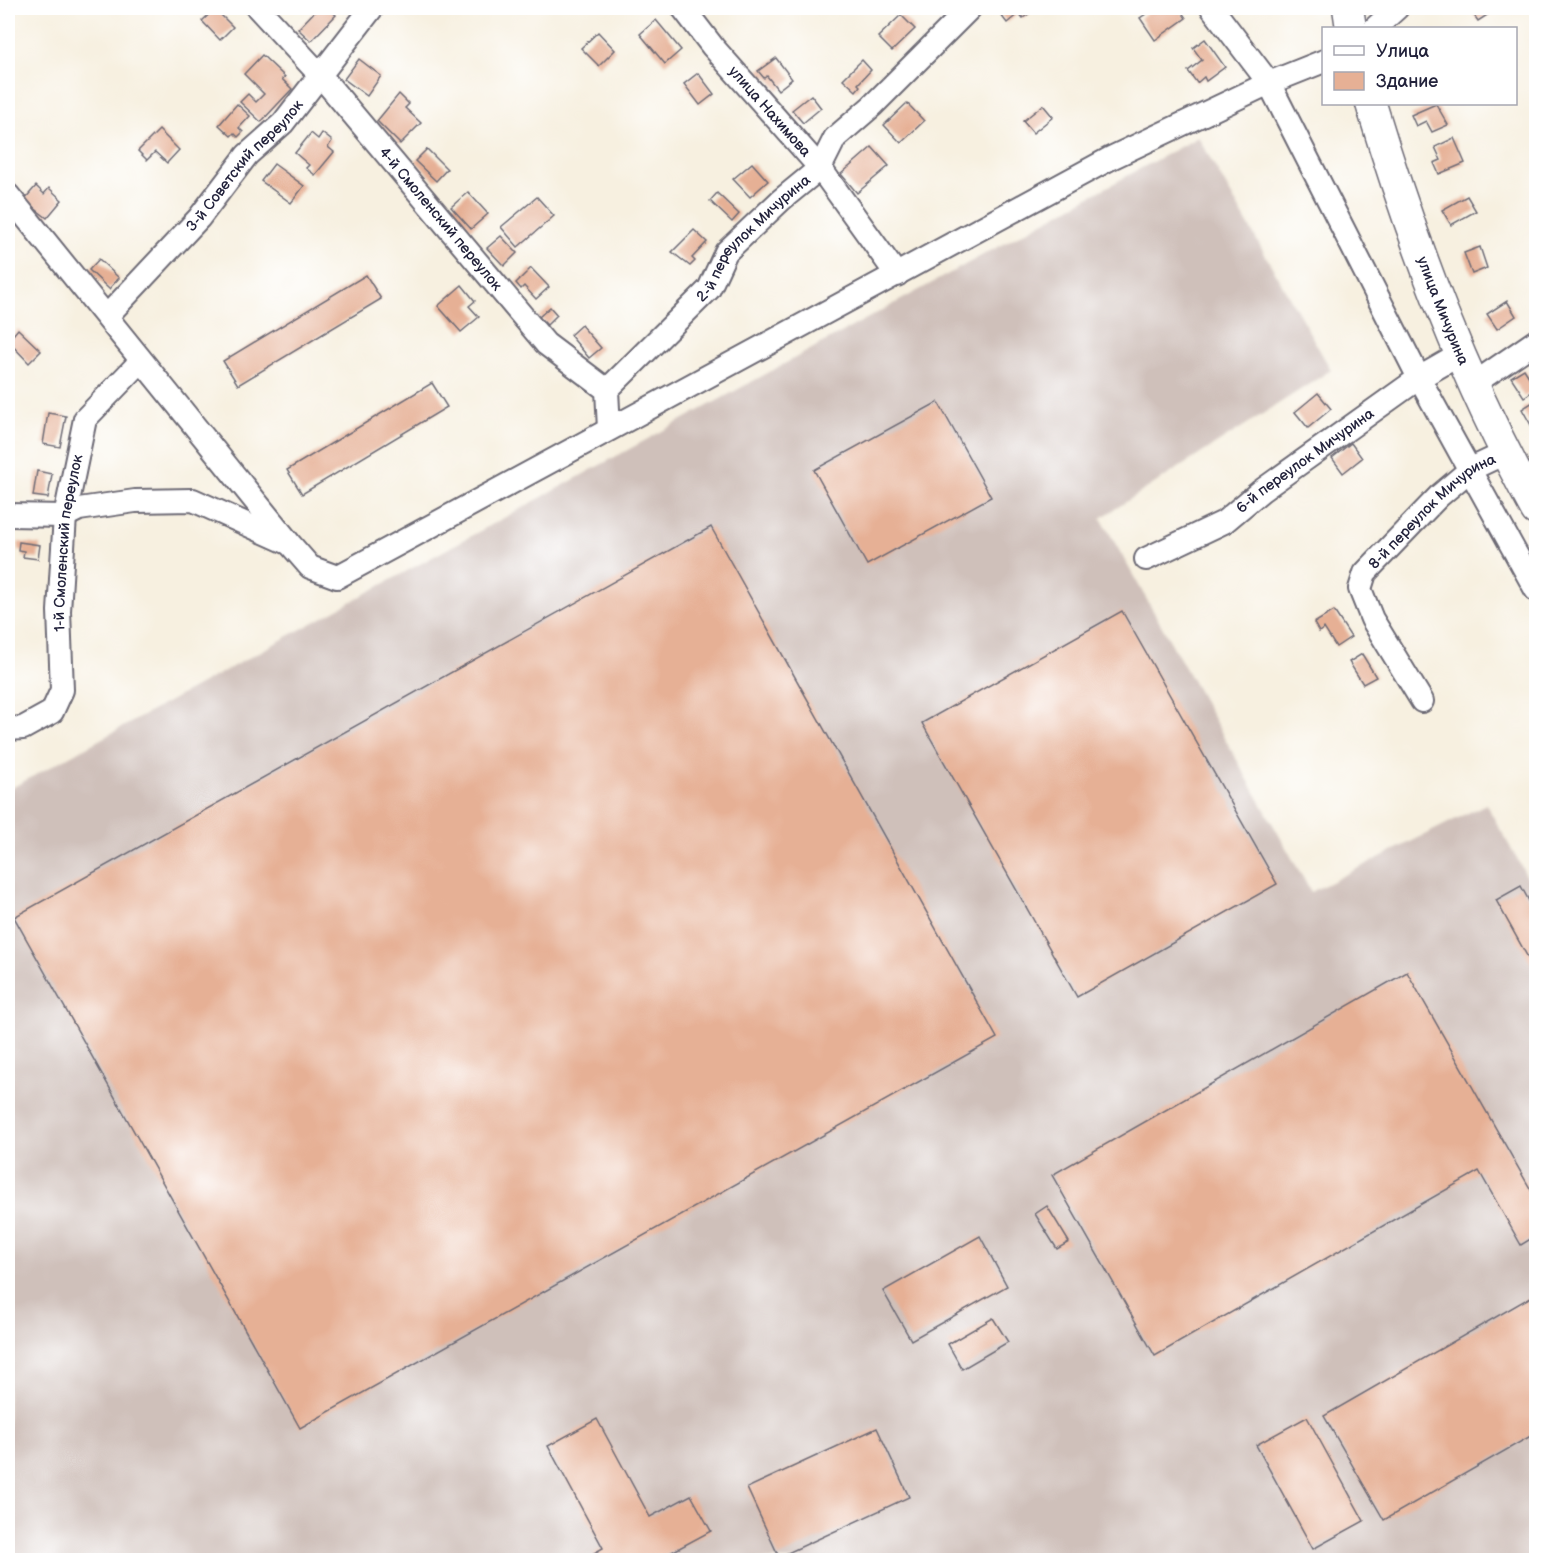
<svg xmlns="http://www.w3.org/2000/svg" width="1544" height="1568" font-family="'Balsamiq Sans',sans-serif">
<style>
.industrial{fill:#cfc0ba}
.building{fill:#e6b095}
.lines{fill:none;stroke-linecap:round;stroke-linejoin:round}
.minor-casing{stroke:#6d6a75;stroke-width:26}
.major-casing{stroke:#6d6a75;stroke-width:33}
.minor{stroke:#fff;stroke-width:22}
.major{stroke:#fff;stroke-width:30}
.labels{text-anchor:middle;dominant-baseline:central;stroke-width:4.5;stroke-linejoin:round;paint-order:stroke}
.street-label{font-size:15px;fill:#22223b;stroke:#fff}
</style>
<rect width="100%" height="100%" fill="#fff"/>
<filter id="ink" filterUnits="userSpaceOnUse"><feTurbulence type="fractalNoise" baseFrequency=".0167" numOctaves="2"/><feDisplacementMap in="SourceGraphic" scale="12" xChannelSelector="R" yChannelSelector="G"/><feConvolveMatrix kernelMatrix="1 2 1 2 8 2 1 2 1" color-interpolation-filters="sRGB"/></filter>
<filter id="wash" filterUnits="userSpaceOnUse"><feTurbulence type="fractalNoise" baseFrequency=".008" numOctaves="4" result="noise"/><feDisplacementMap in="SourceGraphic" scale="24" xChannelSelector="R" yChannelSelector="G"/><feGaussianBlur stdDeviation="1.35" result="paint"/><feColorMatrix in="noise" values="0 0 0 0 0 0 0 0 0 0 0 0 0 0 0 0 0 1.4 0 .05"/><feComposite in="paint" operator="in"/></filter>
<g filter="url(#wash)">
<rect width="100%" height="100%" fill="#f7f0e0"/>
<path class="industrial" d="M1198,137l133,233 -230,148 210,374 175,-88 50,89v667h-1528v-770z"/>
<g id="blocks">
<g class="building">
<path d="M318,8h10l8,7 -25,26 -13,-12z"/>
<path d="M1000,8h37l-14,10 -4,-5 -12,10 -10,-13z"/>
<path d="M1155,8h24l7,10 -31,22 -15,-22z"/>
<path d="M1469,8h29l-20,13z"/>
<path d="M215,9l18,18 -13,13 -18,-19z"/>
<path d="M901,15l14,14 -23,22 -14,-14z"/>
<path d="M656,20l25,30 -16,14 -25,-30z"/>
<path d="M598,32l17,18 -16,16 -18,-18z"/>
<path d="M1205,39l20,28 -19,14 -2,-4 -7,6 -9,-12 14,-11 -9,-12z"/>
<path d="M262,55l23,22 -3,2 10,10 -31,33 -21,-20 8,-8 8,8 8,-8 -20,-20z"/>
<path d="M776,58l16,21 -14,11 -11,-14 -3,2 -6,-7z"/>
<path d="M359,59l22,17 -14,20 -23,-17z"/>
<path d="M862,60l9,10 -13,14 2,2 -4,5 -13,-12z"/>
<path d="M698,73l16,21 -14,11 -16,-21z"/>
<path d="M399,94l10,10 -4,4 16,15 -21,21 -23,-23z"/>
<path d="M811,95l10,13 -18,15 -11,-13z"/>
<path d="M907,103l17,18 -23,22 -17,-18z"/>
<path d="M237,104l13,12 -11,12 4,4 -5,5 -4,-4 -3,3 -12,-11z"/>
<path d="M1436,104l12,21 -16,7 -6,-11 -10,5 -5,-11z"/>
<path d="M1043,105l10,12 -20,16 -10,-12z"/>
<path d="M159,130l20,20 -12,13 -12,-11 -8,8 -9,-9z"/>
<path d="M311,133l7,6 4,-6 10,8 -4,6 6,5 -19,23 -9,-7 3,-3 -14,-12z"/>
<path d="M1454,138l11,25 -26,11 -5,-11 7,-3 -6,-13z"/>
<path d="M872,147l17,19 -32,27 -16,-19z"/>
<path d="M427,149l20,20 -11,12 -21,-20z"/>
<path d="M752,163l16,18 -18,16 -17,-18z"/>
<path d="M274,164l30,22 -13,17 -30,-22z"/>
<path d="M36,186l8,8 5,-6 13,12 -15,18 -23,-18z"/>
<path d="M468,192l20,22 -17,15 -20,-22z"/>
<path d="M717,193l22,21 -7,8 -22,-21z"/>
<path d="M1467,196l9,15 -25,14 -9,-15z"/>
<path d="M537,197l17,19 -36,31 -17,-20z"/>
<path d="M694,230l13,12 -15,16 3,3 -5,5 -18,-14z"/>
<path d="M501,236l16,17 -13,13 -17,-18z"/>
<path d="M1480,247l7,21 -15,6 -8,-21z"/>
<path d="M99,259l20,19 -10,11 -20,-19z"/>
<path d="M531,268l18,19 -13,12 -12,-13 -3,3 -5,-6z"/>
<path d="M366,275l15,24 -143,86 -15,-24z"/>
<path d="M462,285l13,16 -6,5 10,11 -18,15 -23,-26z"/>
<path d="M1507,301l9,15 -19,13 -10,-15z"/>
<path d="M550,307l7,8 -10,10 -8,-8z"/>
<path d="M581,325l20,23 -12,10 -19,-23z"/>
<path d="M18,329l23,22 -12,12 -21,-22z"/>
<path d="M1524,369l5,8 5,-3 2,4v11l-12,8 -13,-20z"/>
<path d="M432,383l15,24 -145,87 -15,-24z"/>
<path d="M1318,393l13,16 -23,19 -13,-16z"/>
<path d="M1536,400v34l-14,-25z"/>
<path d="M938,402l53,95 -124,68 -53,-95z"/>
<path d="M48,413l18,3 -6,31 -17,-3z"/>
<path d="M1351,443l11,15 -19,15 -11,-15z"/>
<path d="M37,471l15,3 -4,24 -15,-2z"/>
<path d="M711,527l286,511 -697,390 -286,-511z"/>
<path d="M19,542l21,3 -2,14 -15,-2 1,-6 -6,-1z"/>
<path d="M1122,611l155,273 -200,113 -155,-274z"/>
<path d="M1334,611l17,26 -15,10 -12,-19 -5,4 -5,-9z"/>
<path d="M1362,654l14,23 -13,7 -14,-22z"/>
<path d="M1521,886l15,28v58l-40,-72z"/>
<path d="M1407,972l129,227v47l-4,-8 -11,7 -42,-74 -324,185 -103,-181z"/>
<path d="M1047,1206l22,36 -12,7 -22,-35z"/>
<path d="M980,1236l27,50 -96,54 -28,-49z"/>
<path d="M1536,1294v139l-152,87 -60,-104z"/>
<path d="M993,1318l15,24 -46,27 -14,-25z"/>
<path d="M1307,1417l57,104 -51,28 -57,-104z"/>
<path d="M597,1419l53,98 41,-22 20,36 -54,29h-59l-4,-7 9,-5 -55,-102z"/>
<path d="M877,1428l32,69 -130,60 -32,-69z"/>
</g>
</g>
</g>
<g filter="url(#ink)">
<use href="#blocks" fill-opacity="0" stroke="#6d6a75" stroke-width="1.5"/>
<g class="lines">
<g class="minor-casing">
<g id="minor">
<path id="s1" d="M258,8l62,67 226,269 61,46 2,39"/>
<path id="s2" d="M683,8l30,39 107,121 77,107"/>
<path d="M1212,8l57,75 150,295 117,212"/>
<path d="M1375,28l22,-20"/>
<path d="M8,195l282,349 20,23 27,10 774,-419 158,-75 55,-22"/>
<path id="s3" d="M107,316l92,-98 48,-63 36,-32 89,-115"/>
<path d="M1472,385l64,-44"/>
<path id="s4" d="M607,390l102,-101 17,-37 55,-52 39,-32 15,-30 37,-32 98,-98"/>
<path d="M8,515l57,1 14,-7 56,-8 58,-1 93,42"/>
<path id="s5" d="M1146,559l78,-37 37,-31 158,-113 40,-23"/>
<path id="s6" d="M1422,701l-50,-82 -12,-30 5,-16 74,-77 32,-27 34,-16"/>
<path id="s7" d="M8,729l15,-1 29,-16 10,-22 -3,-79 6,-95 20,-97 56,-58"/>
</g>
</g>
<g class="major-casing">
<g id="major">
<path d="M1348,8l3,20"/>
<path id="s8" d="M1371,104c43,142 93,276 165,406"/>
</g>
</g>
<use href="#minor" class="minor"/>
<use href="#major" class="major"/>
</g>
</g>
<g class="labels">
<g class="street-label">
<text stroke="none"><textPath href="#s2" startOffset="135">улица Нахимова</textPath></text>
<text stroke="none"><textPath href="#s3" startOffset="204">3-й Советский переулок</textPath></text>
<text stroke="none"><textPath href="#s1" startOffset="279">4-й Смоленский переулок</textPath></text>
<text stroke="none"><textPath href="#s4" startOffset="212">2-й переулок Мичурина</textPath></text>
<text stroke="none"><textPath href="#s8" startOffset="219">улица Мичурина</textPath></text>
<text stroke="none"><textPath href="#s5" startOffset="188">6-й переулок Мичурина</textPath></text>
<text stroke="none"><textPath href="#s6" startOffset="237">8-й переулок Мичурина</textPath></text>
<text stroke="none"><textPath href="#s7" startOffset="220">1-й Смоленский переулок</textPath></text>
</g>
</g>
<rect width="1544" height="1568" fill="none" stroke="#fff" stroke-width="30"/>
<rect x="1322" y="27" width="195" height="78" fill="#ffffff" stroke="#a7a7b1" stroke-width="1.5"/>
<rect x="1334" y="46" width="30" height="9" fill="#ffffff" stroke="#a7a7b1" stroke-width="1.5"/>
<text x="1376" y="57" font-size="18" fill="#22223b">Улица</text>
<rect x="1334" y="72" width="30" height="18" fill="#e6b095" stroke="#a7a7b1" stroke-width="1.5"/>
<text x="1376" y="87" font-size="18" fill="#22223b">Здание</text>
</svg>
